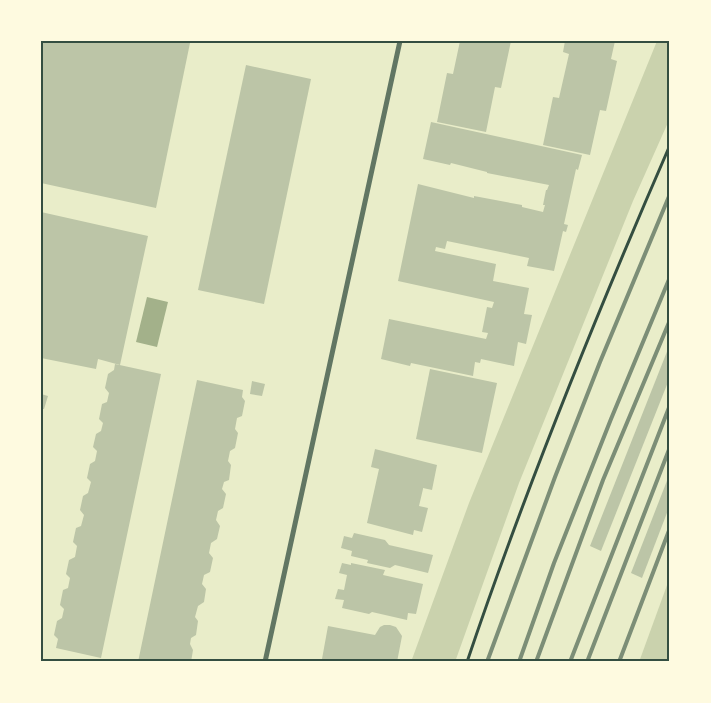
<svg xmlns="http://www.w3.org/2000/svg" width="711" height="703" font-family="Overpass,sans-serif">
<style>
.green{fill:#cad2ad}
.water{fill:#a3b18a}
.building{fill:#bcc5a7}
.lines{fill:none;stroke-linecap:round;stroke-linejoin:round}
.path{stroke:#344e41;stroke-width:3}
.minor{stroke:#617663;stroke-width:5}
.rail{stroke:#7c8e77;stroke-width:4}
.neatline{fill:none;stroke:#344e41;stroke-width:2}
</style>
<rect width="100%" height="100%" fill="#e9edc9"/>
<g class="green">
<path d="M657,41h13v77l-37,83 -114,282 -64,179h-44l58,-159z"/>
<path d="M670,577v76l-4,9h-27z"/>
</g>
<path class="water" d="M147,297l21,5 -11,45 -21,-5z"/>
<g class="building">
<path d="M41,41h141l8,2 -34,165 -115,-25z"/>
<path d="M460,41h51l-10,47 -6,-1 -9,45 -49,-10 10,-49 6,1z"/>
<path d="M565,41h50l-4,18 6,2 -11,50 -6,-1 -10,45 -47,-10 10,-48 6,1 10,-44 -6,-2z"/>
<path d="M246,65l65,14 -47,225 -66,-14z"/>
<path d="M431,122l151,33 -4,15 -2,-1 -12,55 4,1 -2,7 -3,-1 -9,40 -27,-5 2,-8 -82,-17 -2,8 -9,-2 -1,4 61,13 -3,17 36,7 -5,26 8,1 -6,29 -8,-2 -4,24 -33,-7 -1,4 -5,-1 -2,14 -62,-13 -1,3 -29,-7 8,-40 97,20 2,-6 -6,-1 5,-25 5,1 2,-6 -96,-21 20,-97 56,14v-2l48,9v2l21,5 2,-7h-2l3,-15h1l2,-5 -62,-12v-1l-36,-9 -1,2 -27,-6z"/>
<path d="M41,212l107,24 -28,129 -22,-6 -2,10 -55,-11z"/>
<path d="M670,344v33l-69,174 -11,-5z"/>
<path d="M115,364l46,10 -60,284 -45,-10 2,-9 -4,-4 3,-14 5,-3 2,-9 -4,-4 3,-15 5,-2 2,-10 -4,-4 3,-14 6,-3 2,-11 -4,-4 3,-14 5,-2 3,-11 -4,-5 3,-14 5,-3 3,-11 -4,-4 3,-14 5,-3 2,-10 -4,-4 3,-13 5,-3 2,-8 -4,-4 3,-15 5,-2 2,-9 -4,-5 3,-14 6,-4z"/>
<path d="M430,369l67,14 -15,70 -66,-14z"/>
<path d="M197,380l46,10 -1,7 3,4 -3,15 -5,2 -2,11 3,4 -3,15 -5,3 -2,10 3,4 -2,15 -5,2 -2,7 4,5 -3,14 -5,3 -2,9 4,6 -3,13 -6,4 -2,10 4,5 -3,14 -6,3 -2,9 4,5 -2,13 -6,4 -3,11 3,4 -2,14 -5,3 -1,6 3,6 -2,12h-53z"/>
<path d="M252,381l13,3 -3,12 -12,-2z"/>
<path d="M41,394l7,2 -4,13h-3z"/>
<path d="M375,449l62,16 -5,25 -9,-2v1l-4,17 9,2 -6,24 -8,-2 -1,5 -46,-12 12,-54 -8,-2z"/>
<path d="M670,473v32l-28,73 -11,-5z"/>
<path d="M354,533l31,7 4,5 44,10 -5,18 -33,-8 -5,3 -23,-5 1,-3 -17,-4 1,-5 -11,-3 3,-12 8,2z"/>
<path d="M342,563l9,2v-2l34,7 -2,5 40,9 -7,30 -8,-1 -1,7 -35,-8 -3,2 -27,-6 2,-8 -9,-1 3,-10 6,1 3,-15 -8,-2z"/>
<path d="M384,625h6l6,2 6,9 -5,26h-62l-13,-3 6,-33 47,9 5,-8z"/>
</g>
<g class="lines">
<path class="path" d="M467,662c59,-175 129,-347 203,-517"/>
<path class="minor" d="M265,662l135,-621"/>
<g class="rail">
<path d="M487,662l68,-185 45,-115 70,-168"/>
<path d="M519,662l35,-99 57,-144 59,-142"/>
<path d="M536,662l67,-182 67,-160"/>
<path d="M570,662l100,-257"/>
<path d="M587,662l83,-215"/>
<path d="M619,662l51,-134"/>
</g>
</g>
<rect width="711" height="703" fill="none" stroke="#fefae0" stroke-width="85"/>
<rect x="42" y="42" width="626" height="618" class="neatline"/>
</svg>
